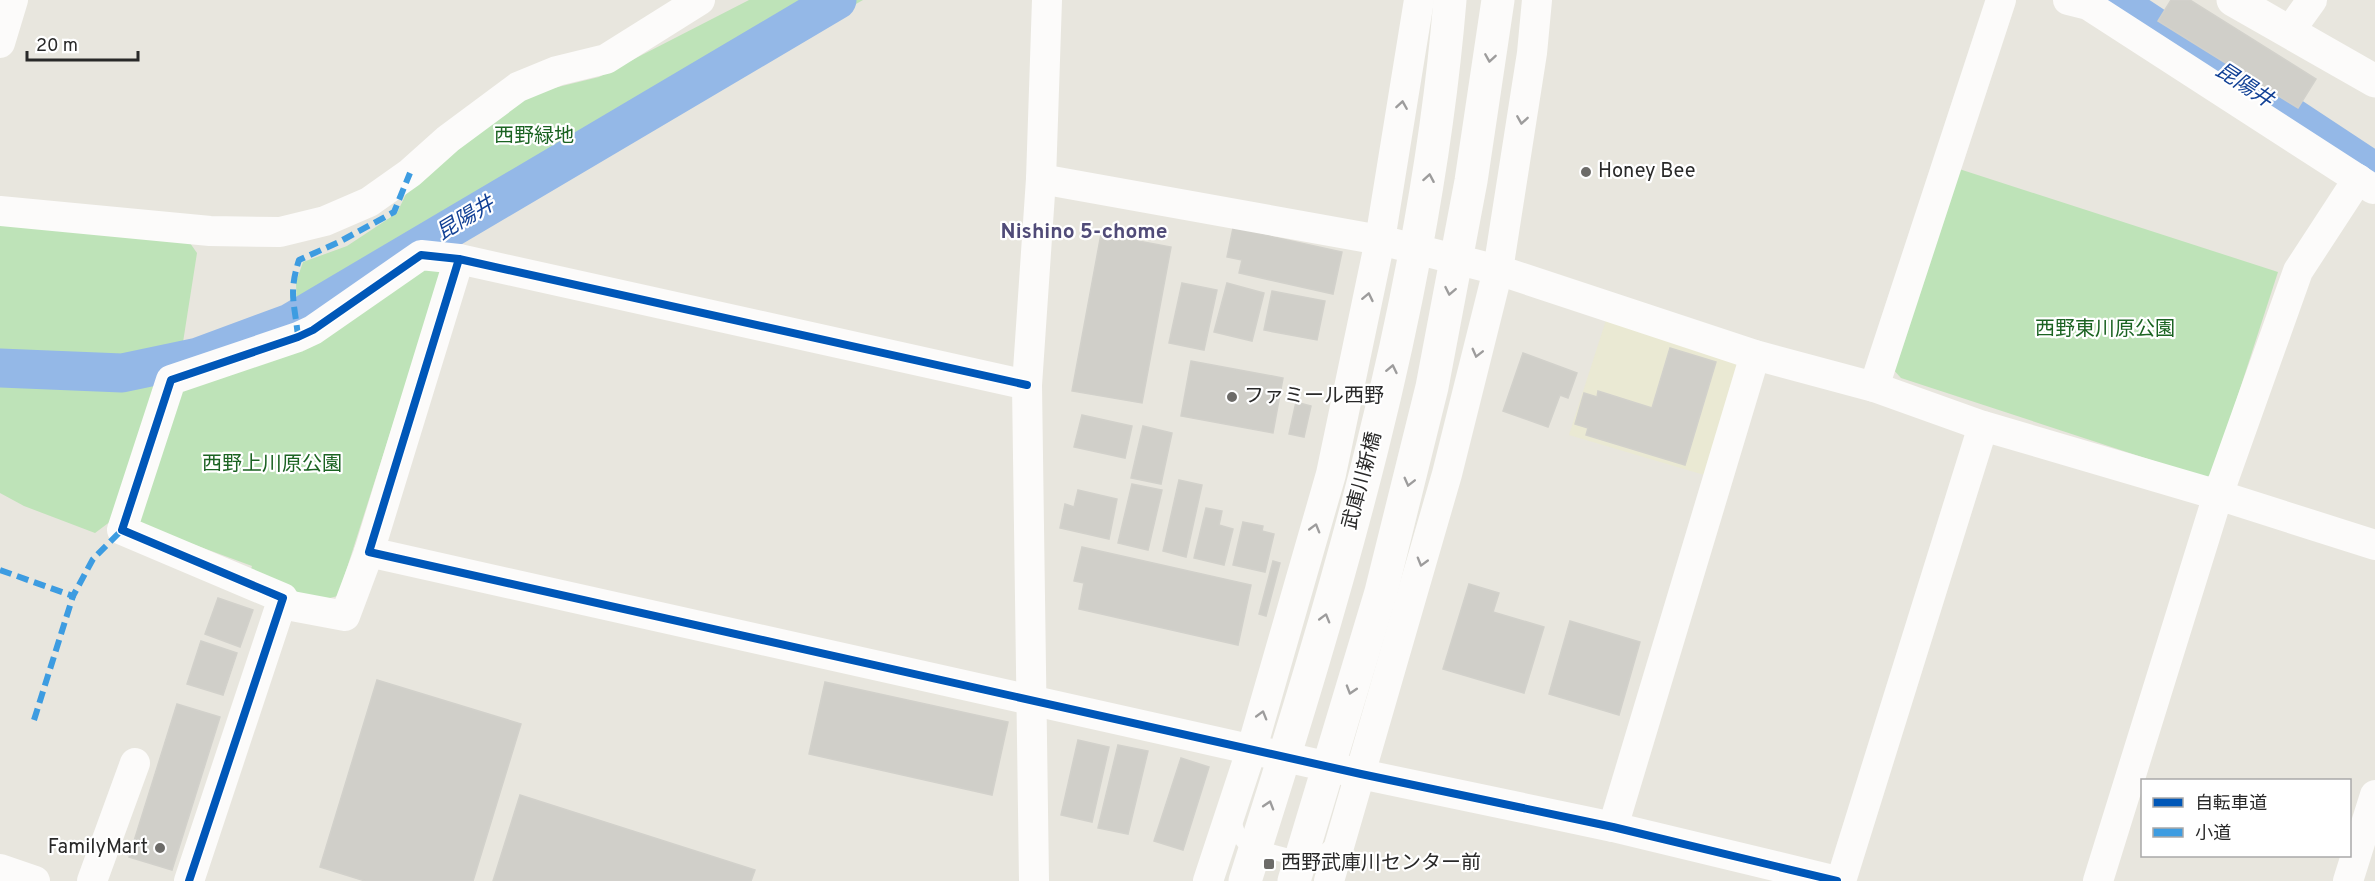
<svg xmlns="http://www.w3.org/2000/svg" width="2375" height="881" font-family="Overpass,'Noto Sans JP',sans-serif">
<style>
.education{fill:#eae9d3}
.green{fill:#bee3b8}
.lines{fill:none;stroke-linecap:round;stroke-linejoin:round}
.canal{stroke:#94b8e7;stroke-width:39}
.building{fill:#d0cfc9;stroke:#d2d1cb;stroke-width:1.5}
.lane{stroke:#fcfbfa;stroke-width:15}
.street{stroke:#fcfbfa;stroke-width:30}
.secondary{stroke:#fcfbfa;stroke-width:33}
.quiet{stroke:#3d9ce1;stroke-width:6;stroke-dasharray:12 6;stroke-linecap:butt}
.cycleway-casing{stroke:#fff;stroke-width:11}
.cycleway{stroke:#0057b8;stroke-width:8}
.oneway{stroke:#9d9c9c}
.poi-dot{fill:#6c6b68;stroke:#fff;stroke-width:2}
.labels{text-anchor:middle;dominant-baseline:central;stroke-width:4.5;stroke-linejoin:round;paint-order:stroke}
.park-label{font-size:20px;fill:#1b6322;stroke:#fff}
.poi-label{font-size:20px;fill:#292929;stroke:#fff;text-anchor:start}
.street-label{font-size:20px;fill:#292929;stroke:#fff}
.water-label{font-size:21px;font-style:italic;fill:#114095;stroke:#fff}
.neighbourhood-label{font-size:21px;font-weight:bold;fill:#504b78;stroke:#fff}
</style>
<rect width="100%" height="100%" fill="#e8e6de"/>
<path class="education" d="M1606,320l126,39 12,18 -33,100 -142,-42z"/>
<g class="green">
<path d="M749,0h114l-554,315 -12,-1 -1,-32 7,-20 44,-16 50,-33 17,-36 99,-79 86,-21z"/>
<path d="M1953,167l325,105 -65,200 -7,6 -305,-100 -10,-11z"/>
<path d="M0,221l185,15 12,17 -16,102 -61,13 -120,-7z"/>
<path d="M423,260l19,11 -104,325 -34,8 -56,-26 4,-12 -111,-41 -4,-13 36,-120z"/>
<path d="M161,369l-46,149 -20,15 -71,-27 -24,-13v-120l114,7z"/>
</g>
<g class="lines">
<g class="canal">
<path d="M2114,0l261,172"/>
<path d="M0,368l122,5 76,-16 92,-34 547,-323"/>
</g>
</g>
<g class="building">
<path d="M2171,0h19l126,79 -18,29 -140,-87z"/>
<path d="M1233,228l109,24 -9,42 -94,-21 3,-13 -15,-3z"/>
<path d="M1101,234l70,13 -29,156 -70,-12z"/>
<path d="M1182,283l35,7 -13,60 -35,-7z"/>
<path d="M1227,283l37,10 -12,48 -38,-9z"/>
<path d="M1272,291l53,10 -8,39 -53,-10z"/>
<path d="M1670,348l46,14 -31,103 -99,-30 2,-7 -13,-4 9,-31 13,4 1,-6 54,17z"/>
<path d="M1523,353l54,20 -9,25 -8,-3 -12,32 -45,-16z"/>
<path d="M1191,361l92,17 -10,55 -92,-17z"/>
<path d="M1296,402l15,4 -7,31 -15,-3z"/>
<path d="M1082,415l50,11 -7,32 -51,-11z"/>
<path d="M1143,426l29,7 -11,51 -30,-6z"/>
<path d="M1179,480l23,5 -16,72 -23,-6z"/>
<path d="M1132,484l30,6 -14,60 -30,-7z"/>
<path d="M1078,490l39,9 -8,40 -49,-11 5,-24 9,3z"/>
<path d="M1206,508l16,3 -3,14 14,4 -9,36 -30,-7z"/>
<path d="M1243,522l20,4 -1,5 12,3 -9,38 -32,-7z"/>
<path d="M1082,547l169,38 -13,60 -159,-36 5,-26 -10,-2z"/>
<path d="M1273,561l7,2 -14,53 -7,-2z"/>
<path d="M1469,584l30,9 -6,19 51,15 -20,66 -81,-24z"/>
<path d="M218,598l35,12 -13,37 -35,-13z"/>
<path d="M1570,621l70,21 -21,73 -70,-21z"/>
<path d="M201,641l36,12 -14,42 -36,-11z"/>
<path d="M377,680l144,44 -48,157h-108l-45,-14z"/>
<path d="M825,682l183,40 -16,73 -183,-41z"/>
<path d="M177,704l43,13 -48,153 -43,-13z"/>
<path d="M1078,740l31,7 -17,75 -31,-7z"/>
<path d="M1118,745l30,6 -20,83 -30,-6z"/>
<path d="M1181,758l28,9 -26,83 -29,-9z"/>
<path d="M520,795l235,75 -4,11h-258z"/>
</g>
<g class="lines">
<path class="lane" d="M1232,815c2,8 5,20 11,26 5,7 18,8 26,10 26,7 48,17 67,-11"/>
<g class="street">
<path d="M2068,0l20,5 285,184"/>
<path d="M2289,32l23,-32"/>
<path d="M0,43l13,-43"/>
<path d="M1041,179l339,61 118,30 257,85 119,32 109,39 235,69 157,50"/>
<path d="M0,211l210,20 70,1 45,-11 44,-19 41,-29 38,-34 70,-52 39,-16 49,-12 94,-59"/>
<path d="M459,259l-90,293 992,222 252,53 224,54"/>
<path d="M1874,387l127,-387"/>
<path d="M281,604l64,12 24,-64"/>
<path d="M1613,827l142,-472"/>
<path d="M0,869l35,12"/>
<path d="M92,881l43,-118"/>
<path d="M189,881l94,-283 -161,-68 49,-150 127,-43 15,-7 108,-75 38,4 568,126"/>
<path d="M1034,881l-7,-496 14,-206 6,-179"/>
<path d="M1208,881l44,-133 79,-274 49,-234 39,-240"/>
<path d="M1329,881l118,-407 51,-204 34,-217 5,-53"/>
<path d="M1841,881l142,-455"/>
<path d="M2098,881l120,-386 80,-224 60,-92"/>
<path d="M2348,881l27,-86"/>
</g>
<g class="secondary">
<path d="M2233,0l142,81"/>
<path d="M1245,881c92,-288 180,-579 205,-881"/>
<path d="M1294,881l87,-289 51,-205 39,-206 27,-181"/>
</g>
<g class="quiet">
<path d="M298,337c-3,-33 -10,-43 1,-77l40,-18 55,-30 16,-39"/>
<path d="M0,570l73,26 20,-37 29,-29"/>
<path d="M34,720l39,-124"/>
</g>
<g class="cycleway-casing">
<g id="cycleway">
<path d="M459,259l-90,293 992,222 252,53 224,54"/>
<path d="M189,881l94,-283 -161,-68 49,-150 127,-43 15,-7 108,-75 38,4 568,126"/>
</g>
</g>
<use href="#cycleway" class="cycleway"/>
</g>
<defs><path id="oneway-chevron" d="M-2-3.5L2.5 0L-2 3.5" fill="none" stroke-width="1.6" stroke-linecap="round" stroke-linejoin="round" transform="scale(1.5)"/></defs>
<g class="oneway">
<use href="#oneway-chevron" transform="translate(1490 58) rotate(99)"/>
<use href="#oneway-chevron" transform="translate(1402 105) rotate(-81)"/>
<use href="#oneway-chevron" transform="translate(1522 120) rotate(99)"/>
<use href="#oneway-chevron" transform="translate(1429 178) rotate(-80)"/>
<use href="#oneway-chevron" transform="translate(1450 291) rotate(101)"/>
<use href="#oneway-chevron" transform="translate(1368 297) rotate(-78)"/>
<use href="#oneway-chevron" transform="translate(1477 353) rotate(104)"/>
<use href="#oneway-chevron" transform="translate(1392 369) rotate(-78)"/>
<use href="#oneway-chevron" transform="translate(1409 482) rotate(104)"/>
<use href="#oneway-chevron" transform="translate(1315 528) rotate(-74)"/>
<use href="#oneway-chevron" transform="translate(1422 562) rotate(106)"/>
<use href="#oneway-chevron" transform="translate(1325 618) rotate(-74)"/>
<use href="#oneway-chevron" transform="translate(1351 690) rotate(107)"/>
<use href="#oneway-chevron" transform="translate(1262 715) rotate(-74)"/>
<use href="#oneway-chevron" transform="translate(1269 805) rotate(-73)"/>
</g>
<g class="poi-dot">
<circle cx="1586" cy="172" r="6"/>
<circle cx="1232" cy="397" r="6"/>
<circle cx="160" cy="848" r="6"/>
<rect x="1263" y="858" width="12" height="12" rx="3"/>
</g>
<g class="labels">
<g class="park-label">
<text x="534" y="137">西野緑地</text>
<text x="2105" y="330">西野東川原公園</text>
<text x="272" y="465">西野上川原公園</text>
</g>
<g class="poi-label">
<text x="1598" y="172">Honey Bee</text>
<text x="1244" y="397">ファミール西野</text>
<text x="148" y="848" text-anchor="end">FamilyMart</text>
<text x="1281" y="864">西野武庫川センター前</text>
</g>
<g class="street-label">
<text transform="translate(1363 481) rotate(-75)">武庫川新橋</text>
</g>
<g class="water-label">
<text transform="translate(2244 86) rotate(33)">昆陽井</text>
<text transform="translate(466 219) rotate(-31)">昆陽井</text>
</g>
<g class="neighbourhood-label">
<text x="1084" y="232">Nishino 5-chome</text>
</g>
</g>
<rect x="2141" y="779" width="210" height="78" fill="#ffffff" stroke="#a9a9a9" stroke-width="1.5"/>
<rect x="2153" y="798" width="30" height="9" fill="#0057b8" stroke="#a9a9a9" stroke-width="1.5"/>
<text x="2195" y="809" font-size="18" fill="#292929">自転車道</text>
<rect x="2153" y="828" width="30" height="9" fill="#3d9ce1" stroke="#a9a9a9" stroke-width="1.5"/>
<text x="2195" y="839" font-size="18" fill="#292929">小道</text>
<path d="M27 51v9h111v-9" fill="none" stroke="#292929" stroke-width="3"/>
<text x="36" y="51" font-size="18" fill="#292929" stroke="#ffffff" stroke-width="4.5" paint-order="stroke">20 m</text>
</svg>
